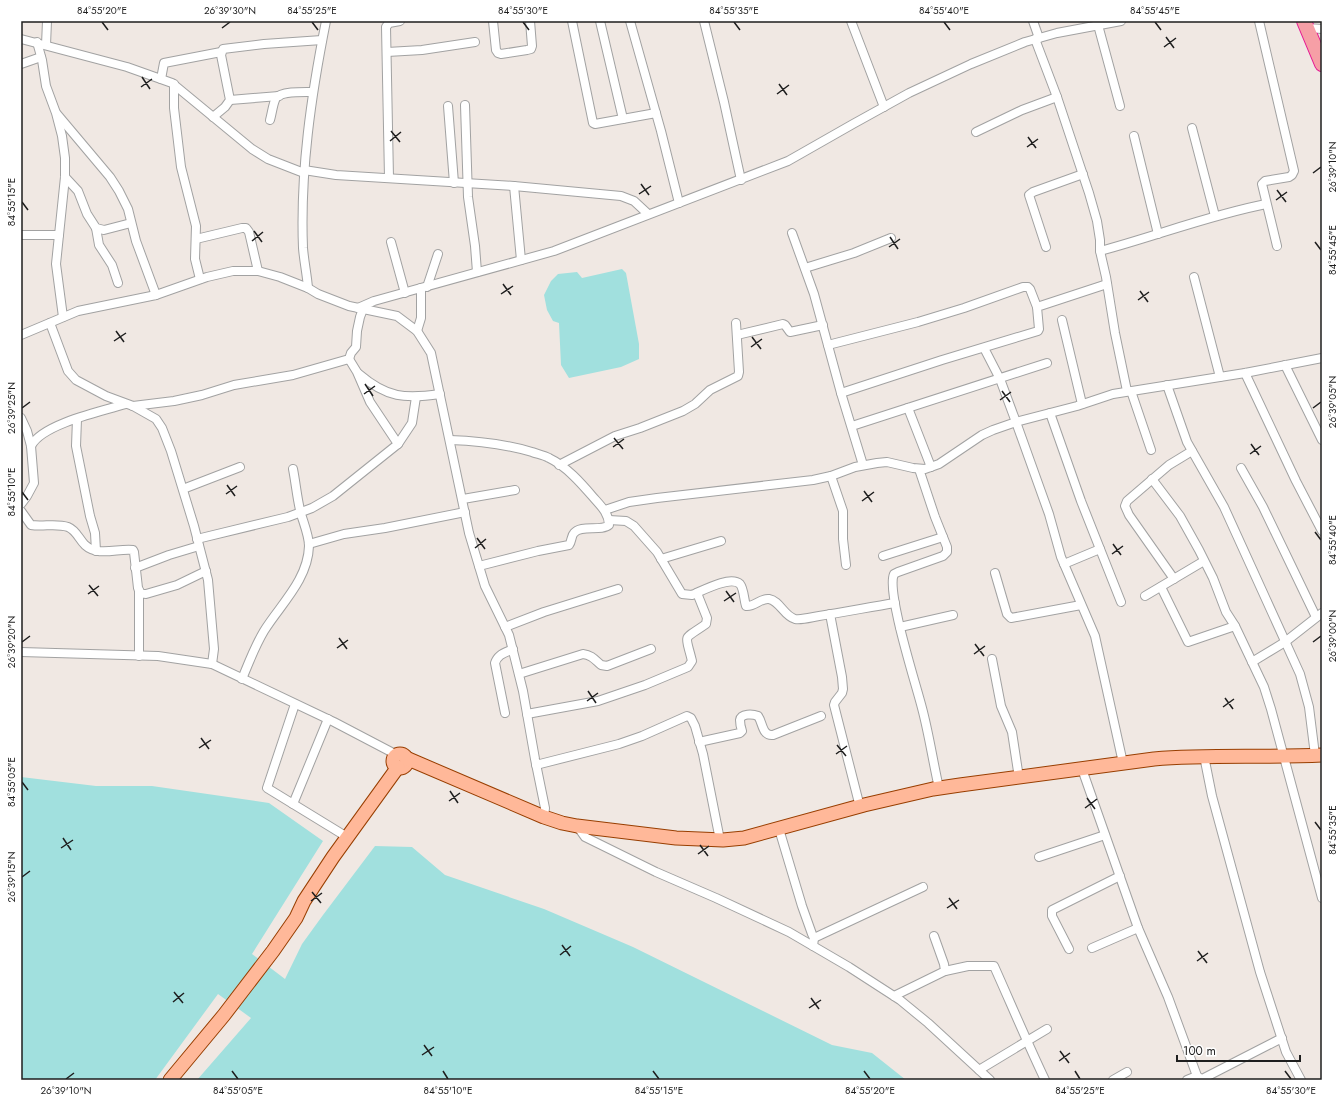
<svg xmlns="http://www.w3.org/2000/svg" width="1343" height="1101" font-family="Jost,sans-serif">
<style>
.water{fill:#a1e0de}
.lines{fill:none;stroke-linecap:round;stroke-linejoin:round}
.minor-casing{stroke:#a2a2a2;stroke-width:10}
.primary-casing{stroke:#983e00;stroke-width:15}
.trunk-casing{stroke:#e51993;stroke-width:16}
.minor{stroke:#fff;stroke-width:8}
.primary{stroke:#ffb899;stroke-width:13}
.trunk{stroke:#f69fa6;stroke-width:14}
.ticks{fill:none;stroke:#1e1e1e;stroke-width:1.5}
.neatline{fill:none;stroke:#1e1e1e;stroke-width:1.5}
.ticks-label{font-size:10px;text-anchor:middle;fill:#1e1e1e}
</style>
<rect width="100%" height="100%" fill="#f0e8e3"/>
<g class="water">
<path d="M622,269l4,4 13,71v15l-18,8 -52,11 -8,-13 -2,-42 -6,-2 -6,-11 -3,-15 7,-14 7,-7 19,-2 5,6z"/>
<path d="M21,777l75,9h56l117,17 54,38 -71,113 33,25 17,-35 21,-29 52,-69 37,1 33,28 99,34 89,38 199,98 40,8 34,27h-709l54,-62 -33,-24 -63,86h-134z"/>
</g>
<g class="lines">
<g class="minor-casing">
<g id="minor">
<path d="M493,21l3,29 2,3 3,1 26,-4 4,-1 1,-3 -2,-25"/>
<path d="M572,21l21,102 2,1 61,-11"/>
<path d="M600,21l23,98"/>
<path d="M630,21l31,110 18,72"/>
<path d="M704,21l20,81 17,78"/>
<path d="M851,21l33,86"/>
<path d="M1033,21l6,17"/>
<path d="M1259,21l35,150 -2,4 -3,2 -24,4 -3,3 15,62"/>
<path d="M1098,25l22,81"/>
<path d="M1307,28l15,1"/>
<path d="M21,39l106,28 45,16 80,66 16,10 36,14"/>
<path d="M1035,39l22,58 32,96 8,28 3,19v11l6,26 9,56 12,58"/>
<path d="M37,42l5,18 4,26 10,27 6,23 3,22v19l-9,87 7,53"/>
<path d="M46,45l1,-24"/>
<path d="M387,52l35,-2 53,-8"/>
<path d="M21,64l20,-7"/>
<path d="M161,79l3,-16 57,-11"/>
<path d="M174,84v24l7,59 15,59 -1,33 5,20"/>
<path d="M230,100l49,-4"/>
<path d="M465,105l3,92 7,49 2,26"/>
<path d="M448,106l6,77"/>
<path d="M57,114l53,63 9,14 9,18 8,32 20,54"/>
<path d="M213,117l12,-10 5,-7 -9,-45 2,-6 41,-5 58,-4"/>
<path d="M270,120c2,-7 3,-17 6,-22 5,-7 29,-6 37,-6"/>
<path d="M1192,128l23,88"/>
<path d="M976,132l46,-22 35,-13"/>
<path d="M1134,136l24,98"/>
<path d="M304,170l32,5 178,11 107,10 13,5 14,13"/>
<path d="M65,177l13,14 9,23 9,14 8,2 27,-7"/>
<path d="M389,178l-3,-151 3,-4 11,-2"/>
<path d="M514,186l7,74"/>
<path d="M96,228l3,17 13,20 6,18"/>
<path d="M792,233l22,61 27,99 22,72"/>
<path d="M21,235h38"/>
<path d="M196,239l46,-11h4l3,4 9,39"/>
<path d="M391,242l14,51"/>
<path d="M1046,247l-17,-52 4,-3 50,-18"/>
<path d="M1100,251c56,-15 110,-36 166,-47"/>
<path d="M805,268l49,-15 37,-15"/>
<path d="M1194,277l26,100"/>
<path d="M427,287l11,-33"/>
<path d="M308,288c-1,-13 -4,-27 -5,-40 -3,-76 8,-152 23,-227"/>
<path d="M358,308l16,-7 180,-50 234,-90 65,-37 56,-31 62,-29 54,-22 32,-9 64,-12"/>
<path d="M1062,320l20,84"/>
<path d="M50,323l18,48 8,9 30,16 27,10 23,13 6,9 9,23 23,75 14,54 6,69 -2,15"/>
<path d="M417,331l4,-13v-30"/>
<path d="M21,335l57,-24 78,-16 51,-18 26,-6h25l22,6 28,11 10,6 31,12 48,10 20,15 14,22 38,180 16,53 24,49 14,56 12,68 10,49 -1,9"/>
<path d="M737,335l46,-11 2,1 5,7 33,-7"/>
<path d="M828,345l90,-23 46,-14 59,-21h5l2,2 7,18"/>
<path d="M984,348l16,31 16,43 33,92 12,43 34,79 28,127"/>
<path d="M1285,365l37,75"/>
<path d="M1245,373l51,108 26,50"/>
<path d="M359,374c28,24 46,25 81,20"/>
<path d="M1167,385l20,57 37,65 76,167 9,33 6,48"/>
<path d="M1131,391l20,59"/>
<path d="M841,393l101,-33 96,-29 1,-2 -2,-22 70,-23"/>
<path d="M133,406l41,-5 28,-6 32,-10 59,-10 56,-16 2,-6 5,-6 1,-16 3,-14 3,-8"/>
<path d="M908,408l23,59"/>
<path d="M1050,413l31,88 40,101"/>
<path d="M21,418l6,13 4,15 3,37 -7,13 -6,8"/>
<path d="M77,419l-1,27 14,70 5,17 1,18"/>
<path d="M852,426l195,-63"/>
<path d="M450,440c28,1 55,4 82,12 5,2 12,3 17,6 17,8 32,25 44,39 7,8 16,16 16,28 -8,7 -28,-1 -35,8 -3,3 -2,8 -5,12l-31,6 -59,15"/>
<path d="M398,444l14,-21 4,-26"/>
<path d="M31,446c11,-22 71,-35 95,-42"/>
<path d="M559,465l56,-29 25,-8 43,-17 12,-7 15,-14 28,-14 1,-4 -3,-49"/>
<path d="M1241,468l22,39 53,110"/>
<path d="M919,469l16,48 12,30v5l-4,4 -45,16 -4,2c-8,18 22,110 28,134 7,26 11,54 17,80"/>
<path d="M831,476l12,35v28l3,26"/>
<path d="M1152,479l28,37 19,34 14,28 13,34 9,14 29,61 7,22 51,189"/>
<path d="M183,489l57,-22"/>
<path d="M463,499l52,-9"/>
<path d="M605,510l24,-8 28,-4 156,-18 18,-4 24,-9 22,-4 10,-1 26,6 12,1 14,-5 43,-29 11,-5 23,-8 61,-16 36,-12 132,-21 77,-15"/>
<path d="M21,511l10,14c12,2 25,-2 37,2 8,3 11,12 17,18 13,12 33,3 48,5l1,2 4,36c1,5 4,6 8,6l31,-9 29,-14"/>
<path d="M609,520l17,1 8,5 23,26 25,42 10,1c10,-4 38,-20 48,-11 4,5 4,16 6,22 9,1 14,-8 23,-7 11,2 15,17 26,20 8,1 17,-2 24,-3 26,-4 51,-9 76,-13"/>
<path d="M197,539l91,-22 24,-9 21,-12 65,-52 -28,-42 -13,-30 -8,-13"/>
<path d="M309,544l35,-10 41,-6 80,-16"/>
<path d="M883,556l60,-19"/>
<path d="M661,559l60,-18"/>
<path d="M1064,564l36,-15"/>
<path d="M135,568l34,-13 30,-9"/>
<path d="M995,573l12,41 4,4 70,-13"/>
<path d="M1174,579l-45,-64 -4,-9 2,-5 42,-36 23,-14"/>
<path d="M1161,587l27,55 47,-16"/>
<path d="M139,590v66"/>
<path d="M1145,596l59,-35"/>
<path d="M830,614l12,63 1,12 -1,4 -7,9 -1,3 26,102"/>
<path d="M505,627l39,-15 74,-23"/>
<path d="M900,627l53,-12"/>
<path d="M21,652l137,4 54,8 122,58 63,33"/>
<path d="M992,659l9,47 11,26 7,46"/>
<path d="M1252,662l33,-20 37,-29"/>
<path d="M519,674l64,-20c9,1 12,6 18,11l6,1 44,-17"/>
<path d="M242,679c7,-17 13,-33 22,-48 16,-26 44,-51 45,-85 0,-10 -5,-22 -8,-32 -4,-15 -5,-30 -8,-45"/>
<path d="M295,704l-28,84 80,49"/>
<path d="M505,713l-10,-50c3,-9 10,-10 18,-14"/>
<path d="M527,714l71,-13 47,-16 43,-18 4,-6c-7,-29 -10,-20 14,-37l1,-6 -10,-25"/>
<path d="M699,742l41,-9 2,-2c-1,-3 -2,-8 -2,-11 1,-7 13,-6 18,-4 5,7 4,20 15,19l48,-19"/>
<path d="M1204,756l8,40 48,176 26,80 15,28"/>
<path d="M536,765l83,-21 23,-8 45,-20 4,2 4,8 8,28 17,86"/>
<path d="M1082,769l56,159 30,69 29,79 4,3 3,-1 78,-40"/>
<path d="M293,804l35,-85"/>
<path d="M577,826l8,11 71,35 60,26 73,34 60,35 51,33 28,23 62,57"/>
<path d="M779,829l23,77 10,28 2,4 -1,8"/>
<path d="M1039,857l66,-22"/>
<path d="M814,938l109,-51"/>
<path d="M1092,948l46,-20"/>
<path d="M1069,949l-17,-33v-6l68,-34"/>
<path d="M945,971l23,-5h26c17,38 33,76 51,114"/>
<path d="M894,996l51,-25 -1,-7 -10,-28"/>
<path d="M979,1070l68,-41"/>
<path d="M1113,1080l14,-8"/>
<path d="M1187,1080l10,-4"/>
</g>
</g>
<g class="primary-casing">
<g id="primary">
<circle cx="400" cy="761" r="7"/>
<path d="M406,758l138,59 18,6 15,3 99,12 47,2 21,-2 120,-33 69,-16 27,-4 194,-26c56,-5 112,-1 168,-4"/>
<path d="M170,1080l54,-65 49,-64 23,-33 8,-17 29,-44 65,-90"/>
</g>
</g>
<g class="trunk-casing">
<path id="trunk" d="M1304,21l18,43"/>
</g>
<use href="#minor" class="minor"/>
<use href="#primary" class="primary"/>
<use href="#trunk" class="trunk"/>
</g>
<path class="ticks" d="M102,22l6,8M312,22l6,8M523,22l6,8M734,22l6,8M944,22l6,8M1155,22l6,8M222,28l8,-6M1166,37l8,11M1164,47l12,-9M142,77l8,12M779,84l8,11M141,87l11,-8M777,94l12,-9M391,131l9,11M1028,137l8,11M390,141l11,-9M1027,147l11,-8M1313,173l8,-6M641,184l8,11M1277,190l9,12M639,194l12,-8M1276,200l11,-8M22,202l6,8M254,231l8,11M890,237l8,12M252,241l11,-9M1315,242l6,8M889,247l11,-8M503,284l8,11M1140,291l8,11M501,294l12,-8M1138,300l11,-8M116,331l8,11M752,337l9,12M114,341l12,-8M751,347l11,-8M365,384l8,12M1002,391l8,11M364,394l11,-8M1000,400l11,-8M22,408l8,-6M1313,408l8,-6M614,438l9,11M1251,444l8,11M613,447l11,-8M1250,454l11,-8M227,485l8,11M864,491l8,11M22,492l6,8M226,494l11,-8M862,501l12,-9M1315,532l6,8M477,538l8,11M1113,544l8,11M475,548l11,-9M1112,554l11,-8M89,585l9,11M726,591l8,11M88,594l11,-8M724,601l12,-8M339,638l8,11M22,642l8,-6M1313,642l8,-6M975,644l9,12M337,648l11,-8M974,654l11,-8M588,691l8,12M1225,698l8,11M587,701l11,-8M1223,707l11,-8M201,738l8,11M837,745l9,11M199,748l12,-8M836,754l11,-8M22,782l6,8M450,791l8,12M1087,798l8,11M449,801l11,-8M1085,808l12,-9M1315,822l6,8M63,838l8,12M700,845l8,11M61,848l12,-8M698,854l11,-8M22,877l8,-6M312,892l9,11M949,898l8,11M311,901l11,-8M947,908l12,-8M562,945l8,11M1198,951l9,12M560,955l11,-9M1197,961l11,-8M174,992l9,11M811,998l8,11M173,1002l11,-9M809,1008l12,-8M424,1045l8,11M1060,1051l9,12M422,1055l12,-8M1059,1061l11,-8M232,1071l6,8M443,1071l5,8M653,1071l6,8M864,1071l6,8M1075,1071l5,8M1285,1071l6,8M66,1079l8,-6"/>
<rect width="1343" height="1101" fill="none" stroke="#ffffff" stroke-width="44"/>
<path d="M1177 1055v6h123v-6" fill="none" stroke="#1e1e1e" stroke-width="2"/>
<text x="1183" y="1055" font-size="12" fill="#1e1e1e" stroke="#ffffff" stroke-width="3" paint-order="stroke">100 m</text>
<rect x="22" y="22" width="1299" height="1057" class="neatline"/>
<g class="ticks-label">
<text x="102" y="14">84°55'20"E</text>
<text x="230" y="14">26°39'30"N</text>
<text x="312" y="14">84°55'25"E</text>
<text x="523" y="14">84°55'30"E</text>
<text x="734" y="14">84°55'35"E</text>
<text x="944" y="14">84°55'40"E</text>
<text x="1155" y="14">84°55'45"E</text>
<text transform="translate(1332 167) rotate(-90)" y="4">26°39'10"N</text>
<text transform="translate(11 202) rotate(-90)" y="4">84°55'15"E</text>
<text transform="translate(1332 250) rotate(-90)" y="4">84°55'45"E</text>
<text transform="translate(1332 402) rotate(-90)" y="4">26°39'05"N</text>
<text transform="translate(11 408) rotate(-90)" y="4">26°39'25"N</text>
<text transform="translate(11 492) rotate(-90)" y="4">84°55'10"E</text>
<text transform="translate(1332 540) rotate(-90)" y="4">84°55'40"E</text>
<text transform="translate(1332 636) rotate(-90)" y="4">26°39'00"N</text>
<text transform="translate(11 642) rotate(-90)" y="4">26°39'20"N</text>
<text transform="translate(11 782) rotate(-90)" y="4">84°55'05"E</text>
<text transform="translate(1332 830) rotate(-90)" y="4">84°55'35"E</text>
<text transform="translate(11 877) rotate(-90)" y="4">26°39'15"N</text>
<text x="66" y="1094">26°39'10"N</text>
<text x="238" y="1094">84°55'05"E</text>
<text x="448" y="1094">84°55'10"E</text>
<text x="659" y="1094">84°55'15"E</text>
<text x="870" y="1094">84°55'20"E</text>
<text x="1080" y="1094">84°55'25"E</text>
<text x="1291" y="1094">84°55'30"E</text>
</g>
</svg>
